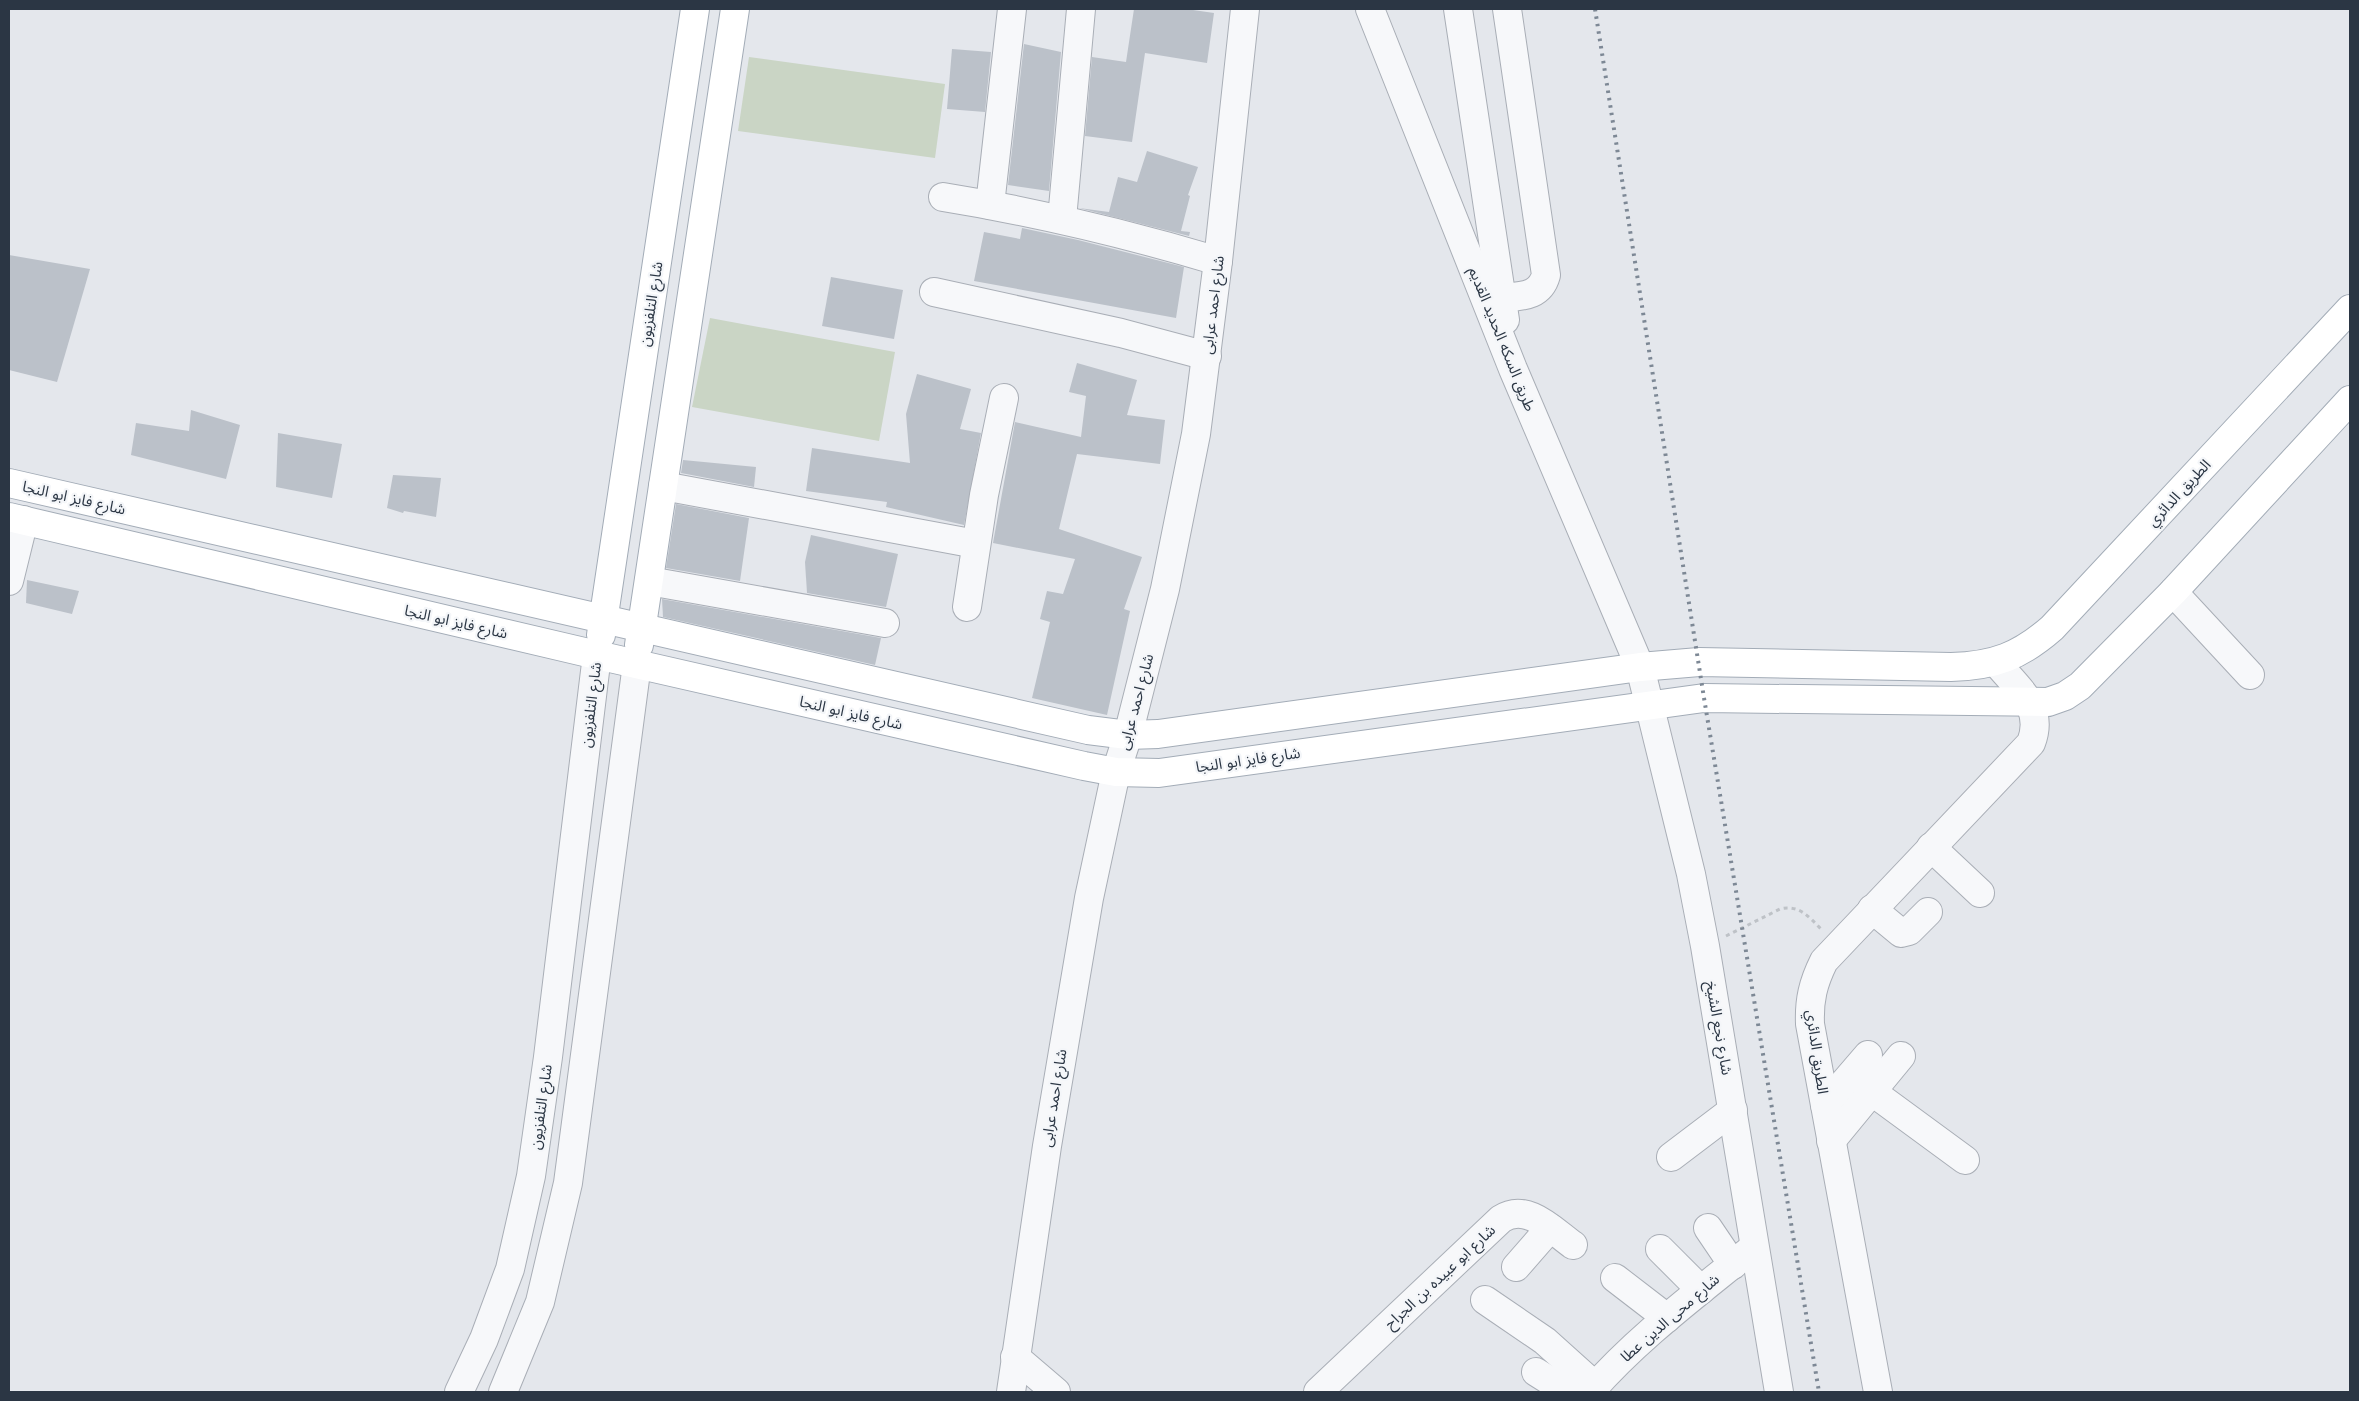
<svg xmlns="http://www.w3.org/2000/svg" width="2359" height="1401" font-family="Jost,'Noto Sans Arabic',sans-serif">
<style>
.green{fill:#cad5c5}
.building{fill:#bbc1c9}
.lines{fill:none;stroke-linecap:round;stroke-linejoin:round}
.minor-casing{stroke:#a9aeb6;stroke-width:30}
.major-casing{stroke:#a3acb7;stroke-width:30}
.path{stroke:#bec2c7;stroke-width:3;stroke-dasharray:4 4;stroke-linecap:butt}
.minor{stroke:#f7f8fa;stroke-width:28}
.major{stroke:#fff;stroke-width:28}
.rail{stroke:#7d8895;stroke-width:4;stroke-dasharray:2.5 5;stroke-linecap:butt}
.labels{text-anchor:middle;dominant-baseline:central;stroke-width:4.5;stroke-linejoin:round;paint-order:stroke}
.street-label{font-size:15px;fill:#2b3644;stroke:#f4f6f9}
</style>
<rect width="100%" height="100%" fill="#e4e7ec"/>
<g class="green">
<path d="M749,57l196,27 -10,74 -197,-27z"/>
<path d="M710,318l185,34 -16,89 -187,-34z"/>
</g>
<g class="building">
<path d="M1134,9h52l28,4 -7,50 -62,-10 -13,89 -47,-6 7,-79 34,5z"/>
<path d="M1024,44l37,8 -12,139 -41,-6z"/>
<path d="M952,49l39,3 -6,60 -38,-3z"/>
<path d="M1147,151l51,16 -10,28 2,1 -9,35 9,1 -1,4 -110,-28 30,4 9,-35 19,5z"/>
<path d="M1022,228l56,12 106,27 -8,51 -202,-37 10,-49 36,7z"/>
<path d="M9,255l81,14 -33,113 -48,-12z"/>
<path d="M831,277l72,13 -9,49 -72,-13z"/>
<path d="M1077,363l60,17 -10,35 38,5 -5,44 -83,-10 -18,75 83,28 -18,52 6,2 -23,104 -75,-17 18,-76 -10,-3 7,-28 16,3 12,-35 -82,-16 22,-121 66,15 5,-41 -17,-4z"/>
<path d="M917,374l54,15 -11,40 21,4 -17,92 -78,-18 1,-5 -81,-11 6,-43 98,15 -4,-49z"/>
<path d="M191,410l49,15 -14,54 -95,-24 5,-32 53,8z"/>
<path d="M278,433l64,11 -10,54 -56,-11z"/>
<path d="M683,460l73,7 -2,20 -73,-14z"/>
<path d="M393,475l48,3 -5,39 -32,-6 -1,2 -16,-5z"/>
<path d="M676,504l73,14 -9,63 -74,-13z"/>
<path d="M811,535l87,19 -12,53 -79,-14 -2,-31z"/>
<path d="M27,580l52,11 -7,23 -46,-11z"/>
<path d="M662,599l219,39 -6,27 -212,-48z"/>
</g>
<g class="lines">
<g class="minor-casing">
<g id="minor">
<path d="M1370,9l143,360 127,298 51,207 14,72 74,446"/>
<path d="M1458,9l47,311"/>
<path d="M943,197c93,15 185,37 275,64"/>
<path d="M990,205l22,-196"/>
<path d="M1062,219l19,-210"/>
<path d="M934,292l187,41 86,23"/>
<path d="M1502,298c19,-2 38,-1 44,-23l-39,-266"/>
<path d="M663,486l313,58"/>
<path d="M9,581l15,-61"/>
<path d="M649,581l236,42"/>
<path d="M2173,592l77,83"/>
<path d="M967,607l17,-112 20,-97"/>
<path d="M1931,847l49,46"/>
<path d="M1872,909l29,24 8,-2 19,-19"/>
<path d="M1871,1091l94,69"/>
<path d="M1825,1105l43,-50"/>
<path d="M1831,1141l70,-85"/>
<path d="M1671,1157l62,-47"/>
<path d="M1708,1228l25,37"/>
<path d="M1660,1249l41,41"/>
<path d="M1516,1267l34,-39"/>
<path d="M1615,1278l52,40"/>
<path d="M1485,1300l60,41 50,45"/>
<path d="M1015,1357l41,35"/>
<path d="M1536,1372l32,20"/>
<path d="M459,1392l25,-53 26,-70 21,-93 17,-119 49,-402"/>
<path d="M503,1392l37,-90 28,-119 69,-519"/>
<path d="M1011,1392l36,-246 42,-248 27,-126 12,-37 37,-146 31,-155 22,-173 27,-252"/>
<path d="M1318,1392l183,-173c26,-17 51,11 72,26"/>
<path d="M1590,1392c48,-55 108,-99 164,-145"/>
<path d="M1878,1392l-68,-368c-1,-24 3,-41 14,-63l207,-218c14,-36 -14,-55 -35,-81"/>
</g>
</g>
<g class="major-casing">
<g id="major">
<path d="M9,483l1079,247 40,5 30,-1 482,-67 59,-5 252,5c43,-1 69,-11 101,-39l298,-319"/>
<path d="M9,517l588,138 487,111 32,6 43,1 545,-75 344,4 17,-6 15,-10 93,-94 177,-192"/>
<path d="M601,635l94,-626"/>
<path d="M639,645l96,-636"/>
</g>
</g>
<path class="path" d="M1726,936l54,-27c19,-5 29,8 42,21"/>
<use href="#minor" class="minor"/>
<use href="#major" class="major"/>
<path class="rail" d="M1595,9l109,689 115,694"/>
</g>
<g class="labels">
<g class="street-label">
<text transform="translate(651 304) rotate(-81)">شارع التلفزيون</text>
<text transform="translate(1213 305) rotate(-83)">شارع احمد عرابى</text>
<text transform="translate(1502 339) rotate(68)">طريق السكه الحديد القديم</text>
<text transform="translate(2179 493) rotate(-47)">الطريق الدائري</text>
<text transform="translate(74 498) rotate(13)">شارع فايز ابو النجا</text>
<text transform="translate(456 622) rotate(13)">شارع فايز ابو النجا</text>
<text transform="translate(1136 702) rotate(-75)">شارع احمد عرابى</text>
<text transform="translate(591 705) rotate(-83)">شارع التلفزيون</text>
<text transform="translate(851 713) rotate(13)">شارع فايز ابو النجا</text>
<text transform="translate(1248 760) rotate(-8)">شارع فايز ابو النجا</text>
<text transform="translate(1719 1028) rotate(80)">شارع نجع الشيخ</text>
<text transform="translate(1817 1052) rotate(82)">الطريق الدائري</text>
<text transform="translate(1054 1098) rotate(-81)">شارع احمد عرابى</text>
<text transform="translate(541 1107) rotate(-82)">شارع التلفزيون</text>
<text transform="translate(1440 1277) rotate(-43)">شارع ابو عبيده بن الجراح</text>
<text transform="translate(1670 1318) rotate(-41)">شارع محى الدين عطا</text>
</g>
</g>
<rect width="2359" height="1401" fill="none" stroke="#2b3644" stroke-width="20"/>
</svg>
